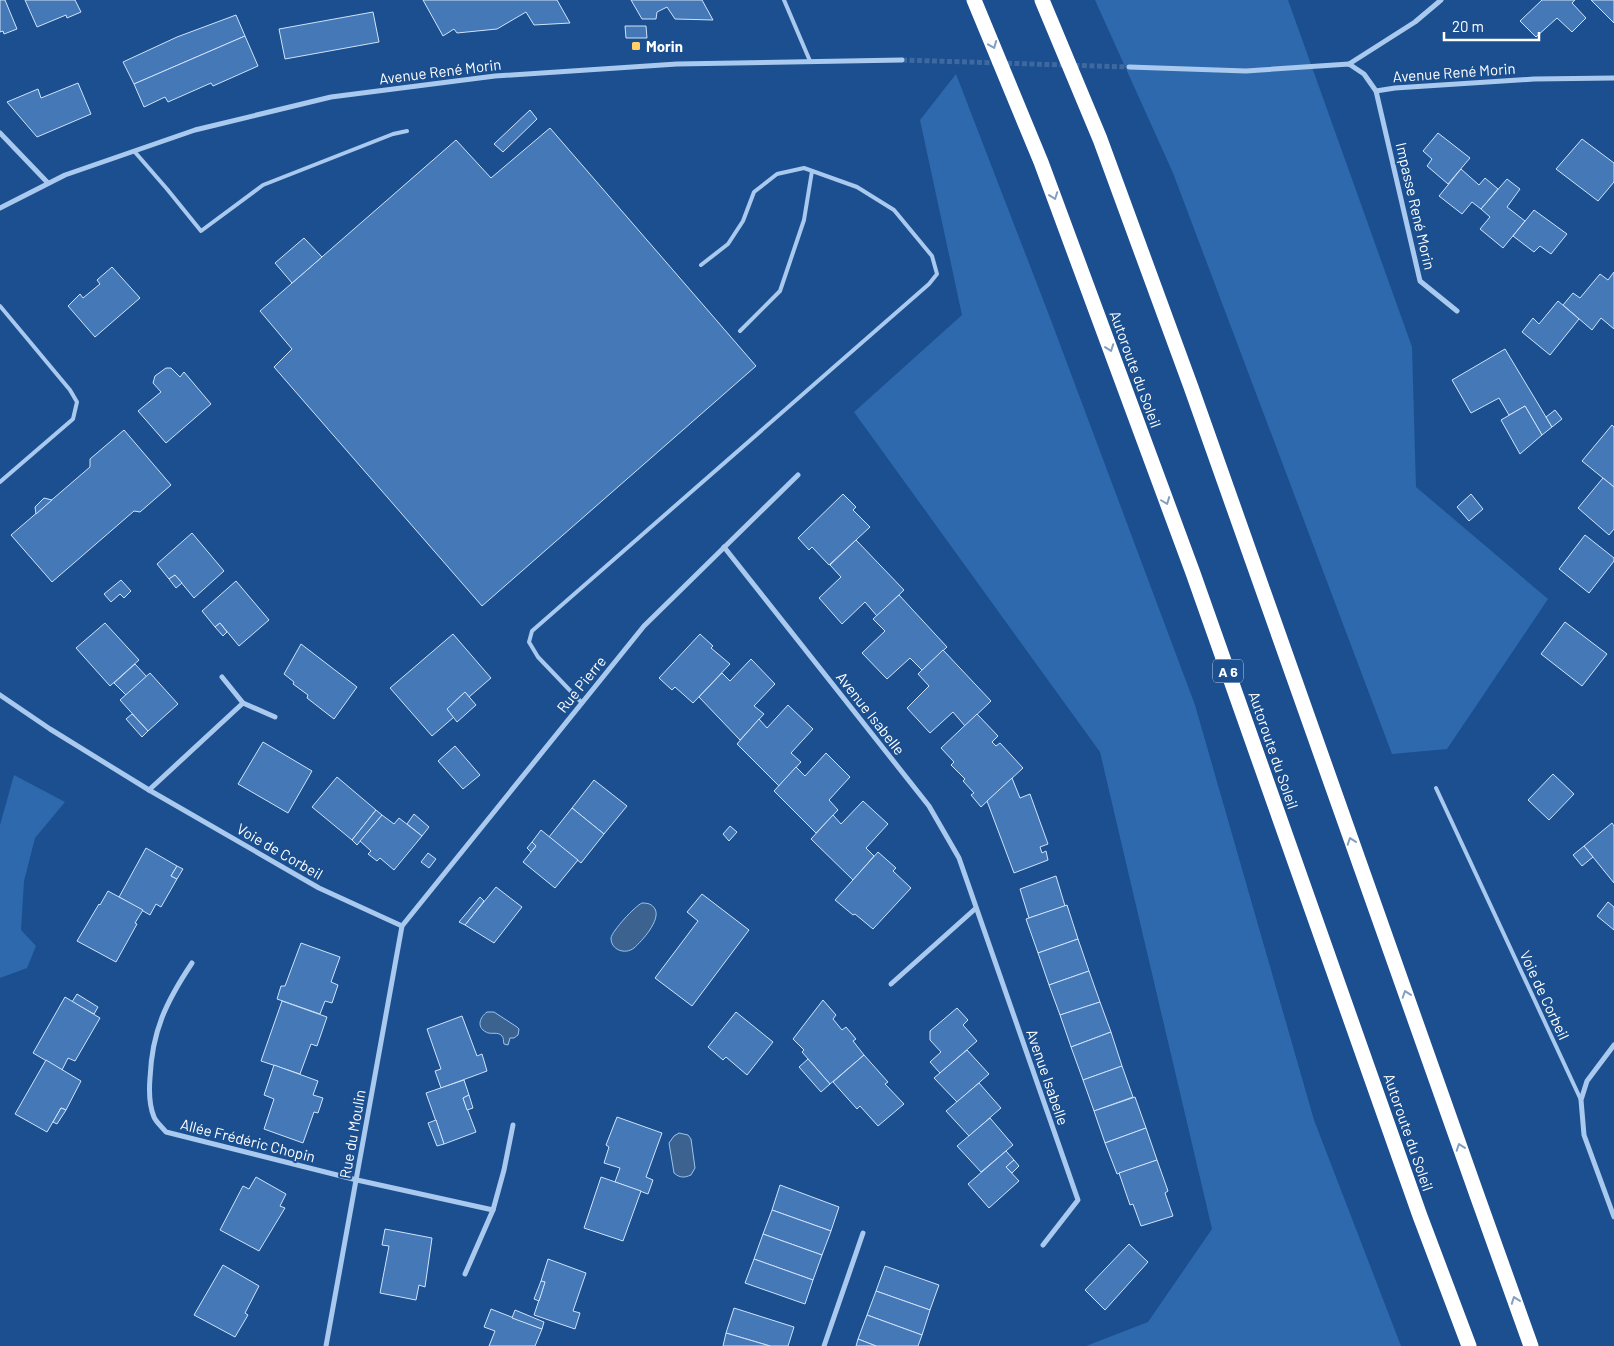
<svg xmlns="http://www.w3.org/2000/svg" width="1614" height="1346" font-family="Barlow,sans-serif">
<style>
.green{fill:#2e69ad}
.water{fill:#3c6290;stroke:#9cc4f0}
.building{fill:#4478b7;stroke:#cfe3fa}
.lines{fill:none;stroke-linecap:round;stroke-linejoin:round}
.minor-tunnel{stroke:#3d69a0;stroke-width:5;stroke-dasharray:5 2.5;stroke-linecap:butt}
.service{stroke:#a9c9ee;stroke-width:4}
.minor{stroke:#a9c9ee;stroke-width:5}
.motorway{stroke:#fff;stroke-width:15}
.oneway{stroke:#829ec1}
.poi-dot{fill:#ffd166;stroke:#1b4f8f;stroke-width:2}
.labels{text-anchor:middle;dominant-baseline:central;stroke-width:4;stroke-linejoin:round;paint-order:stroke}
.shield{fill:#1b4f8f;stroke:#bbcadd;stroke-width:1}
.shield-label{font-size:14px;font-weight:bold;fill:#fff}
.poi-label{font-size:15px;font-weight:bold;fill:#fff;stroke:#1b4f8f;text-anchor:start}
.street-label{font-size:15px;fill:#fff;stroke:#1b4f8f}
</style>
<rect width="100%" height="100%" fill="#1b4f8f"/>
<g class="green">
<path d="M1095,0h193l124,347 4,140 132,112 -101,150 -55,5 -219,-581z"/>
<path d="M956,74l93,241 146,390 119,415 87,226h-315l62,-24 64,-93 -112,-477 -246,-340 108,-97 -42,-195z"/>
<path d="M14,775l51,27 -30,36 -11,43 -3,49 15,16 -9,22 -27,10v-153z"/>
</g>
<g class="water">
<path d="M642,903c6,0 10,1 13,6 6,11 -13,32 -21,39 -9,7 -23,2 -23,-10 1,-7 24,-32 31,-35z"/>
<path d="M487,1012h7l23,15 2,2 -1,6 -4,3h-4l-2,7 -4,-1c-1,-3 0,-6 -2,-8 -4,-5 -12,-1 -16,-4 -10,-5 -6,-15 1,-20z"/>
<path d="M679,1133l9,2 3,4 4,29 -4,7c-7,3 -11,3 -17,-2l-5,-30 5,-7z"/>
</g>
<g class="building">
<path d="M0,0h5l12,29 -13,5 -1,-3 -3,1z"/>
<path d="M25,0h50l6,12 -14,6 -1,-3 -29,12z"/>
<path d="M423,0h134l13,23 -36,2 -8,-13 -29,17 -40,4 -3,-4 -11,7z"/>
<path d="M631,0h71l11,20 -38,-1 -8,-12 -10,5 -1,7h-14z"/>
<path d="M1542,0h33l-3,3 14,15 -14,14 -15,-14 -21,19 -16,-16z"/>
<path d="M1591,0h23v23z"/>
<path d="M373,12l6,30 -94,17 -6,-30z"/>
<path d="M236,15l9,21 -111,48 -11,-22 54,-25z"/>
<path d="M625,26h21l1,12h-21z"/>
<path d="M245,36l13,30 -45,20 -2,-3 -43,19 -3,-5 -21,10 -10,-23z"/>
<path d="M78,83l13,31 -54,23 -30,-35 31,-13 3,9z"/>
<path d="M530,110l7,9 -34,33 -9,-8z"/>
<path d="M550,128l206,238 -274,240 -208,-239 18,-18 -32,-38 196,-171 35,38z"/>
<path d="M1438,133l32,25 -22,26 -21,-18 5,-7 -9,-8z"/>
<path d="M1582,139l32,24v19l-16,19 -42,-32z"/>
<path d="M1461,169l18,16 6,-7 13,11 -17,20 -9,-7 -10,12 -23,-18z"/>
<path d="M1507,179l13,10 -13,18 18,14 -22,27 -23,-19 10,-12 -9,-8z"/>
<path d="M1534,210l33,24 -16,20 -11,-8 -6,6 -21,-16z"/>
<path d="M304,238l18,19 -30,26 -17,-20z"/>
<path d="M112,267l28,31 -45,39 -27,-31 12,-12 3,4 17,-14 -3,-4z"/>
<path d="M1614,272v57l-13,-11 -9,12 -29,-25 10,-12 7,5 20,-24 8,6z"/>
<path d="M1558,301l21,18 -29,36 -28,-23 11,-14 6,6z"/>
<path d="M1505,349l47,78 -10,8 -17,-29 -16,9 -10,-17 -28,15 -19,-33z"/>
<path d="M166,368h5l9,9 4,-5 27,32 -45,39 -28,-32 23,-19 -8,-9 2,-7z"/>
<path d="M1525,406l17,29 -22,19 -19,-34z"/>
<path d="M1555,410l7,9 -10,8 -6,-10z"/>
<path d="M1612,425l2,2v60l-32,-26z"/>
<path d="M124,430l47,55 -31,27 -6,-1 -82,71 -41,-47 79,-68v-8z"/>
<path d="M1603,478l11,9v42l-5,6 -31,-27z"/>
<path d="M843,494l13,13 -3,3 17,17 -41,38 -17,-18 -3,3 -11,-12z"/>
<path d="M1471,494l12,15 -14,12 -12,-14z"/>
<path d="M44,498l8,2 -16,14 -1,-7z"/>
<path d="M192,533l32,38 -30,27 -19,-23 -6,4 -12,-15z"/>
<path d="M1585,535l29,23v3l-25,32 -30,-24z"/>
<path d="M856,540l48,50 -27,26 -12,-14 -23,22 -23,-26 22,-21 -11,-12z"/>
<path d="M175,575l7,8 -6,5 -7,-9z"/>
<path d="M121,580l10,11 -7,7 -4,-4 -9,8 -7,-8z"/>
<path d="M236,581l33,39 -30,26 -19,-23 -5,4 -13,-16z"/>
<path d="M899,595l48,52 -25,23 -12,-12 -23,21 -25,-26 23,-22 -12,-12z"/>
<path d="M1565,622l42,32 -25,32 -41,-32z"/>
<path d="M105,623l34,37 -29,26 -34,-38z"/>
<path d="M220,623l7,9 -4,4 -8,-9z"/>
<path d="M453,634l38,44 -22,19 -4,-5 -18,17 7,8 -22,19 -42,-48z"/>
<path d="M700,634l13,12 -2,2 19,16 -37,39 -18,-16 -3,3 -13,-12z"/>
<path d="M301,644l56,43 -23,32 -27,-21 1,-3 -15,-11 1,-2 -10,-8z"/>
<path d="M943,650l48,51 -26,25 -12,-14 -23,21 -23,-25 22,-22 -11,-12z"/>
<path d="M751,659l24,25 -21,22 10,8 -24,26 -41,-43 23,-24 8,8z"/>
<path d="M135,664l12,13 -21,18 -12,-12z"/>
<path d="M150,673l28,31 -30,27 -28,-31z"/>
<path d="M465,692l11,13 -19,17 -10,-13z"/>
<path d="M788,705l25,24 -22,24 10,9 -22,24 -42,-42 22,-25 8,9z"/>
<path d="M132,714l16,17 -6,6 -16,-18z"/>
<path d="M977,714l21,22 -6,6 4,4 4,-3 23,25 -42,39 -10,-12 3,-2 -11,-12 2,-2 -14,-14 3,-3 -13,-14z"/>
<path d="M263,742l49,29 -24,42 -50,-29z"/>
<path d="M455,746l25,29 -17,14 -25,-28z"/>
<path d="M826,753l24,24 -21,23 9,10 -22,23 -42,-42 22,-24 9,9z"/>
<path d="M1553,774l21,20 -25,26 -21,-20z"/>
<path d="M337,777l39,33 -24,30 -40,-33z"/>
<path d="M1012,778l8,20 10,-4 18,50 -8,3 2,6 4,-2 2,9 -34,13 -27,-72z"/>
<path d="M594,780l33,26 -23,28 -32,-26z"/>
<path d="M863,801l25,23 -22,24 8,8 -21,24 -42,-41 22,-24 8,9z"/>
<path d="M572,808l32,26 -23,29 -32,-26z"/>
<path d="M376,810l6,5 -25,30 -5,-5z"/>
<path d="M414,814l15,13 -7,9 -15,-12z"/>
<path d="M382,815l12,9 5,-6 23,18 -28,34 -14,-12 -3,3 -9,-7 3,-3 -11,-10z"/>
<path d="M1612,823l2,3v57l-30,-37z"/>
<path d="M730,826l7,6 -8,9 -6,-7z"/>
<path d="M541,830l37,30 -23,28 -32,-26 13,-16 -4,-4z"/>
<path d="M532,842l4,4 -5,6 -4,-4z"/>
<path d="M1584,846l9,11 -11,9 -9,-11z"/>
<path d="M146,848l31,18 -6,10 6,3 -16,28 -5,-3 -6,11 -31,-18z"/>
<path d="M878,852l18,16 -3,3 18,17 -38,41 -18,-15 -2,1 -18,-15z"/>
<path d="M428,853l8,6 -7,9 -8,-6z"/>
<path d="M177,866l6,3 -6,10 -6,-3z"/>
<path d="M1056,876l9,30 -36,12 -9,-29z"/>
<path d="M496,887l26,20 -28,36 -29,-18z"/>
<path d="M108,891l35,19 -8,13 2,1 -21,38 -39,-21 22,-37 1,1z"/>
<path d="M702,894l47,36 -57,76 -37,-28 43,-57 -11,-9z"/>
<path d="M480,897l4,4 -19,24 -6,-3z"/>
<path d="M1608,902l6,5v23l-17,-14z"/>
<path d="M1067,905l11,34 -40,14 -12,-34z"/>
<path d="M1078,939l11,32 -40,14 -11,-32z"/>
<path d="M301,943l39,14 -9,25 7,3 -6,18 -7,-2 -5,13 -43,-15 4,-13h4z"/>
<path d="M1089,971l11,31 -40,13 -11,-30z"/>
<path d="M77,994l21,13 -4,7 -22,-12z"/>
<path d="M65,997l35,21 -25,43 -7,-3 -6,12 -29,-17z"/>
<path d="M823,1000l13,15 -3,4 9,11 4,-3 10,12 -3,2 11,14 -34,29 -28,-32 2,-2 -11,-11z"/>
<path d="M282,1001l45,16 -10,29 -6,-2 -11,30 -39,-13z"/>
<path d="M1100,1002l11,30 -40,15 -11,-32z"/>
<path d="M957,1008l11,12 -5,5 14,16 -37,32 -10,-11 11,-10 -11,-12v-9z"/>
<path d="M736,1012l37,30 -26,33 -21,-18 -3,3 -15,-13z"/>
<path d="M462,1016l15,40 5,-2 5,17 -46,17 -6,-17 6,-2 -14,-40z"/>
<path d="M1111,1032l11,34 -39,14 -12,-33z"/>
<path d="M967,1050l22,24 -32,28 -23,-24z"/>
<path d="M864,1055l24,27 -3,2 19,20 -26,22 -18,-20 -3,3 -24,-27z"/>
<path d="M808,1059l22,25 -9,8 -22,-25z"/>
<path d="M46,1060l35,21 -15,29 -5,-2 -14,24 -32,-18z"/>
<path d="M274,1065l44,16 -5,14 10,3 -5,15 -4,-1 -11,31 -39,-14 10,-30 -10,-4z"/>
<path d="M1122,1066l11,31 -39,14 -11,-31z"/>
<path d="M464,1080l5,15 -6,3 13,34 -32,12 -18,-51z"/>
<path d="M979,1083l22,25 -32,28 -23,-25z"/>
<path d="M469,1095l4,13 -6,2 -4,-12z"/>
<path d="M1135,1097l11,31 -41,15 -11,-32z"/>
<path d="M61,1108l5,2 -9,14 -4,-2z"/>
<path d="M617,1117l45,16 -16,44 7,3 -5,14 -33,-12 5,-14 -16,-5 5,-16 -3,-2z"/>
<path d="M990,1118l23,27 -32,27 -24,-26z"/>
<path d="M436,1120l8,24 -7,2 -9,-23z"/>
<path d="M1146,1128l11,32 -40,14 -12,-31z"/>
<path d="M1006,1151l8,9 -8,7 13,14 -30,27 -21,-24z"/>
<path d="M1014,1160l5,6 -7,7 -6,-6z"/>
<path d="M1157,1160l11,31 -3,2 8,23 -32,10 -8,-22 -3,1 -11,-32z"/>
<path d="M256,1177l30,17 -6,12 5,2 -26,43 -39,-21 23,-44 6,3z"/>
<path d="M601,1177l40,14 -18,50 -39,-13z"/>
<path d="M780,1185l59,22 -8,24 -59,-21z"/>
<path d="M772,1210l59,21 -9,24 -59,-21z"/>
<path d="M385,1229l47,9 -7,49 -6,-2 -3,15 -36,-7 9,-47 -7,-1z"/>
<path d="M763,1234l59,21 -9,25 -59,-21z"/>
<path d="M1129,1244l19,18 -43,48 -20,-20z"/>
<path d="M548,1259l38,14 -13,38 7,2 -5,16 -41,-14 11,-33 -4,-1z"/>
<path d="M754,1259l59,21 -8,24 -60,-21z"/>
<path d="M223,1265l36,21 -14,27 3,2 -13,22 -41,-22z"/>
<path d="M885,1266l54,19 -9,25 -54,-19z"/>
<path d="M541,1281l4,1 -6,19 -5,-2z"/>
<path d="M876,1291l54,19 -8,25 -55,-20z"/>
<path d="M734,1308l60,19 -6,19h-18l-44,-13z"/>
<path d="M491,1309l51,20 -7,17h-46l6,-15 -11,-4z"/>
<path d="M515,1310l29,12 -2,7 -30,-11z"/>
<path d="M867,1315l55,20 -4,11h-42l-18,-7z"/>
<path d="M726,1333l44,13h-47z"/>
<path d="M858,1339l18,7h-20z"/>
</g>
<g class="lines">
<path class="minor-tunnel" d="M902,60l227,7"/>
<g class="service">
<path d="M784,0l26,61"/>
<path d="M134,151l33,38 34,42 62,-46 130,-51 14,-3"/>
<path d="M0,306l70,84 7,12 -4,17 -73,63"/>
<path d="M740,331l40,-40 24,-71 8,-49"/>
<path d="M582,703l-44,-46 -9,-15 3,-11 397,-347 8,-10 -5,-18 -38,-46 -37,-23 -53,-19 -27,6 -23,18 -11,29 -15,23 -27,21"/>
<path d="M1436,788l145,312"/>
</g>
<g class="minor">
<path d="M1349,64l66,-42 26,-22"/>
<path d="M1129,67l117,4 103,-7 15,10 12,17 44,190 37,30"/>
<path d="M1376,91l19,-3 139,-9 80,-1"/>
<path d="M0,133l48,50"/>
<path d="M0,208l65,-33 130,-45 136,-33 164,-21 182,-12 225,-4"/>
<path d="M724,547l205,259 30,52 119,342 -35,45"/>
<path d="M222,677l21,26 32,14"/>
<path d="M0,695l50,34 99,61 170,98 83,38"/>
<path d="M149,790l94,-87"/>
<path d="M192,963c-26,39 -40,68 -42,115 -1,12 -1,27 4,39 2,5 8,10 12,15l191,48 136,30"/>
<path d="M891,984l84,-75"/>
<path d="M1614,1045l-27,36 -6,19 3,35 30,82"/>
<path d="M465,1274l28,-64 11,-40 9,-45"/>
<path d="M326,1346l76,-420 242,-300 154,-151"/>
<path d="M824,1346l39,-113"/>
</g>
<g class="motorway">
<path d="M974,0l67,162 152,411 227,643 49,130"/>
<path d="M1042,0l58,139 91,248 287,811 53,148"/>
</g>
</g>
<defs><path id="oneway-chevron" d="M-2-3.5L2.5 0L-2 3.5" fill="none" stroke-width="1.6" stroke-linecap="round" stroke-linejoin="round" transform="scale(1.25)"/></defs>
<g class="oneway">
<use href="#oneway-chevron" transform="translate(993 45) rotate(68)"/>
<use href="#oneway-chevron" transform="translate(1054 196) rotate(70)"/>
<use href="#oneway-chevron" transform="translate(1110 348) rotate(70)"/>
<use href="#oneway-chevron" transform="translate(1166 501) rotate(69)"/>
<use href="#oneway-chevron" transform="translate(1351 841) rotate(-109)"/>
<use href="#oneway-chevron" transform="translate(1406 994) rotate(-109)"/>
<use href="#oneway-chevron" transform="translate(1460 1147) rotate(-109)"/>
<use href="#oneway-chevron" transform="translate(1515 1300) rotate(-110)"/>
</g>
<rect class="poi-dot" x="631" y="41" width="10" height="10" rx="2.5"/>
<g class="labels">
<rect class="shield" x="1213" y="659.5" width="30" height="23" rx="4"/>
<g class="shield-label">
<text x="1228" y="671">A 6</text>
</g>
<g class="poi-label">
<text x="646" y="46">Morin</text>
</g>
<g class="street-label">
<text transform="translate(440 71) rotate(-7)">Avenue René Morin</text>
<text transform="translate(1454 72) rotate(-4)">Avenue René Morin</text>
<text transform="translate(1416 206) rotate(77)">Impasse René Morin</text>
<text transform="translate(1136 369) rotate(70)">Autoroute du Soleil</text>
<text transform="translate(581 684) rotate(-51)">Rue Pierre</text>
<text transform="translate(871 713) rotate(52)">Avenue Isabelle</text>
<text transform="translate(1274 750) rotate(71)">Autoroute du Soleil</text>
<text transform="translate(280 851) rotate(30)">Voie de Corbeil</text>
<text transform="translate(1545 995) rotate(65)">Voie de Corbeil</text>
<text transform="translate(1048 1077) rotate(71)">Avenue Isabelle</text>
<text transform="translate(1409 1132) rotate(71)">Autoroute du Soleil</text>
<text transform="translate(352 1134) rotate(-80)">Rue du Moulin</text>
<text transform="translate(248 1140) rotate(14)">Allée Frédéric Chopin</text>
</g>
</g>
<path d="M1444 32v8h95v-8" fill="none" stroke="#ffffff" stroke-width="2.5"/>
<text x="1452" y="32" font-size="15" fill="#ffffff" stroke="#1b4f8f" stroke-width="4" paint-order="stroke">20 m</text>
</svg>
